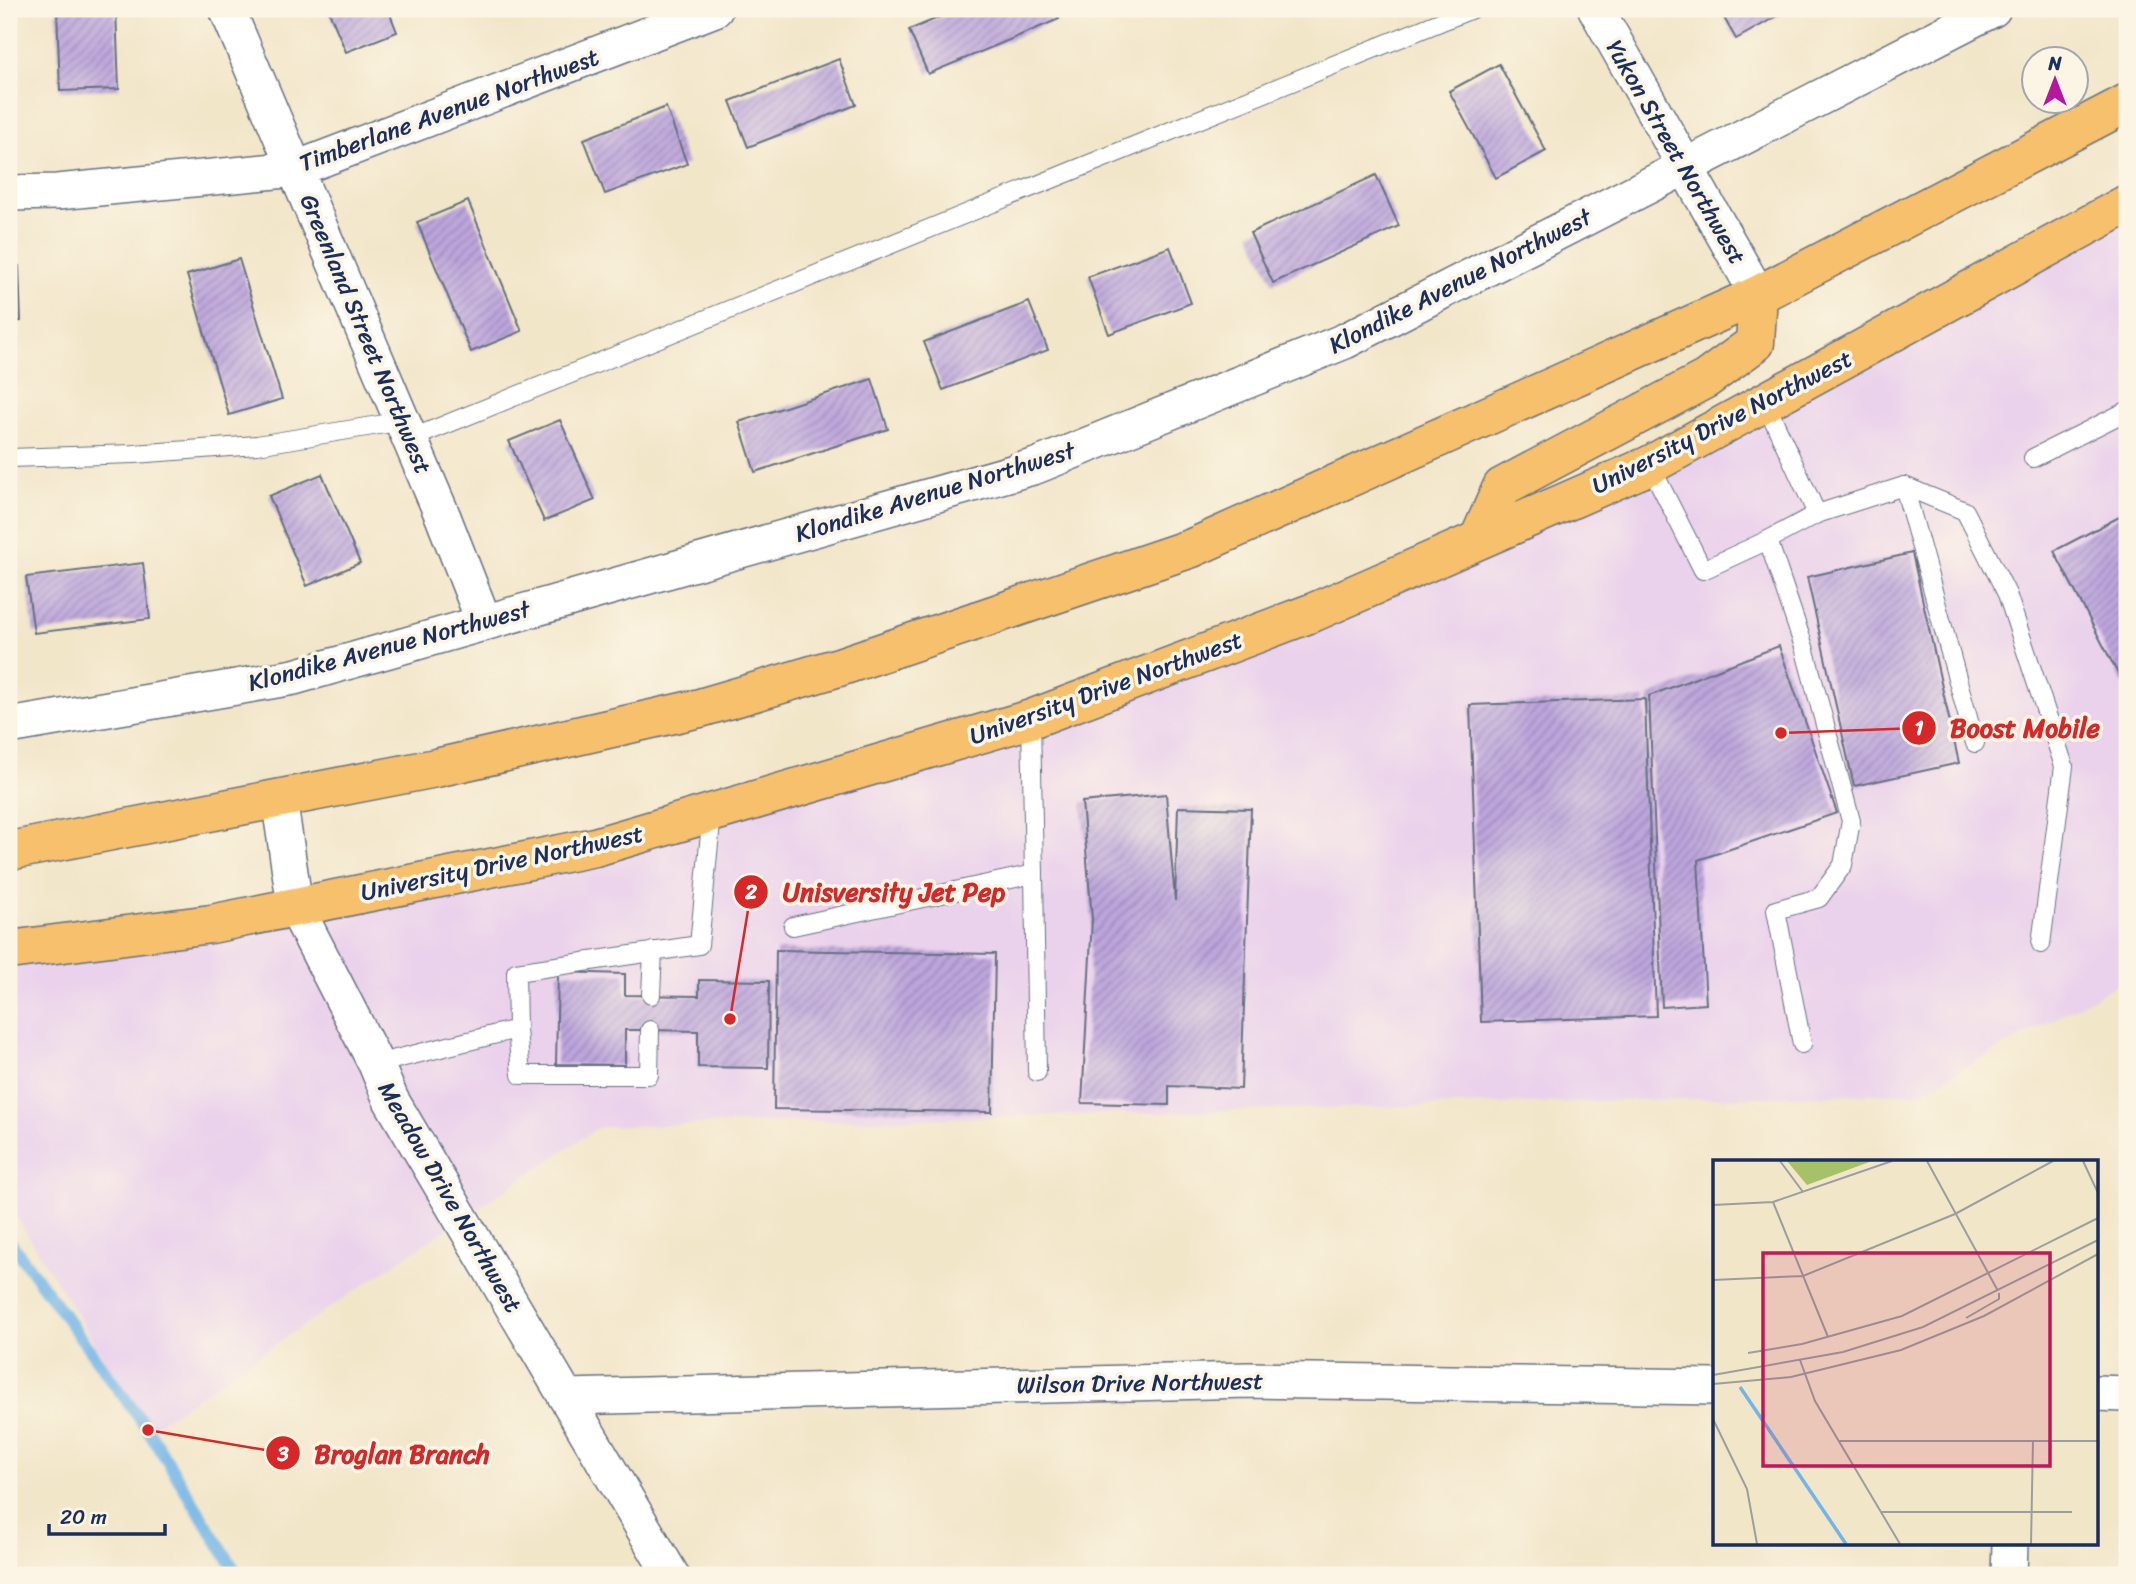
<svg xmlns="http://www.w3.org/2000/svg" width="2136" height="1584" font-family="Sriracha,sans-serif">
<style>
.built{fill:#ead1ec}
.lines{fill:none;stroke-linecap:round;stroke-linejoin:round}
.stream{stroke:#72b5e7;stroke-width:12}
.building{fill:url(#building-hatch)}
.lane-casing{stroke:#666f83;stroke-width:20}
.street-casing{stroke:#666f83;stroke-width:38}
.highway-casing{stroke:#666f83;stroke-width:41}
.lane{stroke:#fff;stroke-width:18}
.street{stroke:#fff;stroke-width:35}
.highway{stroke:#f7c06c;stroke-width:38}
.labels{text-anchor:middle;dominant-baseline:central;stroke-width:7;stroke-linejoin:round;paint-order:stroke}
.street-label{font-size:24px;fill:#1b2f5e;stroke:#fcf5e5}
.inset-river{fill:none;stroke:#72b5e7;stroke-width:3.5}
.inset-road{fill:none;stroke:#9c9d9e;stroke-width:2}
.view{fill:#c2185b;fill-opacity:0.15;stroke:#c2185b;stroke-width:3.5}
.inset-edge{fill:none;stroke:#1b2f5e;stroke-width:3.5}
.leader{fill:none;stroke:#d62828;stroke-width:2.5}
.callout-dot{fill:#d62828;stroke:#fcf5e5;stroke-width:2.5}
.mark-label{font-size:21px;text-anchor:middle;font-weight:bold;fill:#fff}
.callout-label{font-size:26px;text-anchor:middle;font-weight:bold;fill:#d62828;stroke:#fcf5e5;stroke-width:7;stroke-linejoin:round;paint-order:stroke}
</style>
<defs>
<pattern id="building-hatch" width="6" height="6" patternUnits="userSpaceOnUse" patternTransform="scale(1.75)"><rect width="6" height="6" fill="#bda6dd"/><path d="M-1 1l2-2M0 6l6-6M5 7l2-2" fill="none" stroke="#9988b6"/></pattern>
</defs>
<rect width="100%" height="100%" fill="#fcf5e5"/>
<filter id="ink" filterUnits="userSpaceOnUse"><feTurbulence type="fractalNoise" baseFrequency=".0143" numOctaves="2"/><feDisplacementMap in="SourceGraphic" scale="14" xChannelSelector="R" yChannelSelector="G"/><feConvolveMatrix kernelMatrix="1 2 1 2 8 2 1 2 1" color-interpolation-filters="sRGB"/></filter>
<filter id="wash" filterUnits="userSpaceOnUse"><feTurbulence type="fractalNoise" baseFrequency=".00686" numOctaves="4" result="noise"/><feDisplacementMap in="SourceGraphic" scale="28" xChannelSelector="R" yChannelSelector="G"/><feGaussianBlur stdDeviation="1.57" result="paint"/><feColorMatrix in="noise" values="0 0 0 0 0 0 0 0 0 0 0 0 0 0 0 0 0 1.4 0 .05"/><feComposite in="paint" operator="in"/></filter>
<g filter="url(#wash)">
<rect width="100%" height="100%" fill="#f2e6c9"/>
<path class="built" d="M2127,195v784l-208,114 -1320,34 -451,303 -139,-225v-249l376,-54 880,-258z"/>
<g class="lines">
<path class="stream" d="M9,1240l139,190 90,145"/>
</g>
<g id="blocks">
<g class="building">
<path d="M57,9h59l3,80 -59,2z"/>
<path d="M328,9h60l9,23 -51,20z"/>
<path d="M959,9h95l5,10 -131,55 -19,-44z"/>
<path d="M1719,9h59l3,5 -45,25z"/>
<path d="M839,59l17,46 -108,42 -18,-46z"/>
<path d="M1499,64l47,87 -50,27 -47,-87z"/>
<path d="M666,107l21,57 -82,30 -21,-55z"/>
<path d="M1376,175l23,51 -126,57 -23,-50z"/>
<path d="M468,201l54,130 -51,21 -54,-130z"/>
<path d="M1170,247l21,56 -82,31 -21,-57z"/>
<path d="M239,259l43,140 -53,16 -42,-140z"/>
<path d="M9,266h10l2,55 -12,1z"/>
<path d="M1029,302l19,48 -105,40 -19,-48z"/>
<path d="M872,379l16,50 -133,43 -16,-50z"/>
<path d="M560,420l35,80 -51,21 -35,-80z"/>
<path d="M322,474l38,89 -53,23 -38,-90z"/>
<path d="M2127,513v178l-73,-140z"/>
<path d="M1912,553l47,210 -105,23 -47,-209z"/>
<path d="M143,563l7,56 -116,14 -8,-56z"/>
<path d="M1779,646l58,167 -139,47 8,144 -44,3 -13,-311z"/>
<path d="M1645,699l11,317 -175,6 -11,-317z"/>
<path d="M1166,794l9,107 3,-94 73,2 -10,280 -72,-3v19l-87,-2 10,-184 -10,-117z"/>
<path d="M776,950l219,4 -3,158 -218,-3z"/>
<path d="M558,972l67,2v21l74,1v-16l70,1 -1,87 -70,-1v-36l-48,-1h-25v35l-69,-1z"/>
</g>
</g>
</g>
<g filter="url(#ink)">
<use href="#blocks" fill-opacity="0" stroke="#666f83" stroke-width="2"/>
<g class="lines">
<g class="lane-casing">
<g id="lane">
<path d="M1765,402l52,112 -49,26 36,107 47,174 -8,44 -24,33 -43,12 26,134"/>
<path d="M410,439l1062,-430"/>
<path d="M9,458l125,-4 123,-9 146,-24"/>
<path d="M2033,458l94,-47"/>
<path d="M1650,465l53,105 65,-30"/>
<path d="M1904,486l61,25 42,83 57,172 -23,178"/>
<path d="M1817,514l87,-28 71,257"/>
<path d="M1034,874l3,198"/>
<path d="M793,926l241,-52 -3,-155"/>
<path d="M651,995l2,-44"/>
<path d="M517,1029l4,46h128l1,-45"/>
<path d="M376,1064l141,-35 -1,-57 183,-27 13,-132"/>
</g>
</g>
<g class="street-casing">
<g id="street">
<path d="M227,9l216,508 41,105"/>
<path d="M1596,9l162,286"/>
<path d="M9,193l48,-1 239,-23 419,-160"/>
<path d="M9,726l285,-49 742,-211 309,-125 648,-332"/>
<path d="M279,798l16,108 81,158 15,36 280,475"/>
<path d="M2096,1393l31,1"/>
<path d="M566,1397l683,-17 465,7"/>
<path d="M2009,1575l1,-31"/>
</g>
</g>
<g class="highway-casing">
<g id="highway">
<path d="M1479,539l23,-52 204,-108 49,-36 3,-48"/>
<path d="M9,851l427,-83 264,-60 139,-41 353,-119 566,-253 369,-192"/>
<path d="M9,950l202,-26 384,-77 436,-128 283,-107 336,-147 477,-261"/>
</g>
</g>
<use href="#lane" class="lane"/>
<use href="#street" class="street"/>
<use href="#highway" class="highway"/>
</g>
</g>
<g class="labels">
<g class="street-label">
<text transform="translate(449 110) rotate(-20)">Timberlane Avenue Northwest</text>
<text transform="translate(1676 152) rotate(60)">Yukon Street Northwest</text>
<text transform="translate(1460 281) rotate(-27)">Klondike Avenue Northwest</text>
<text transform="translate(366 334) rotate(67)">Greenland Street Northwest</text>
<text transform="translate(1722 422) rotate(-27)">University Drive Northwest</text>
<text transform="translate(935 492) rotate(-17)">Klondike Avenue Northwest</text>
<text transform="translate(389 646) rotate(-15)">Klondike Avenue Northwest</text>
<text transform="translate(1106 688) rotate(-20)">University Drive Northwest</text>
<text transform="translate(502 863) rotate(-12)">University Drive Northwest</text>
<text transform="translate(450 1197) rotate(60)">Meadow Drive Northwest</text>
<text transform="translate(1140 1383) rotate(-1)">Wilson Drive Northwest</text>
</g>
</g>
<g transform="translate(1713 1160)">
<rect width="385" height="385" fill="#f2e6c9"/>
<path d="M74,1h85l-65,24z" fill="#a6c269"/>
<path class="inset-river" d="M27,227l106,157"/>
<path class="inset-road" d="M67,1l23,31M214,1l71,130M370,1l15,32M60,42l55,135M0,45l60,-3 119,-41M0,120l90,-4 152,-62 98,-53M253,158l33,-19v-6M35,193l54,-9 100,-28 196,-98M87,200l15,41 85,143M0,215l130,-23 80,-25 175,-87M0,224l78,-7 110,-27 83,-34 114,-62M0,259l34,70 10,55M126,281h259M168,352h191M318,384l2,-104"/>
<path class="view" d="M50,93h287v213h-287z"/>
<rect width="385" height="385" class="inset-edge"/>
</g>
<path class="leader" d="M1781 733L1919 728M730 1019L751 892M148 1430L283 1453"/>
<g class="callout-dot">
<circle cx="1781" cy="733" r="7"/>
<circle cx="730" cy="1019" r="7"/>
<circle cx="148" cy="1430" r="7"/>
<circle cx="1919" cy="728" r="18"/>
<circle cx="751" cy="892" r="18"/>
<circle cx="283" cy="1453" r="18"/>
</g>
<g class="mark-label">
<text x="1919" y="735">1</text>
<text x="751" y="899">2</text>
<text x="283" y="1461">3</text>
</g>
<g class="callout-label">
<text x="2025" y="737">Boost Mobile</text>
<text x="894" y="901">Unisversity Jet Pep</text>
<text x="402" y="1463">Broglan Branch</text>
</g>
<rect width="2136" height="1584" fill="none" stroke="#fcf5e5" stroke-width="35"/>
<g transform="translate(2055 80)"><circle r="33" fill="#fcf5e5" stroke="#a2a6af" stroke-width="2"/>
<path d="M0-5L12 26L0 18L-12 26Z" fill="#b5179e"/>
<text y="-10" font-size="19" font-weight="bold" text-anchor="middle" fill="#1b2f5e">N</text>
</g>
<path d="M49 1524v10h116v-10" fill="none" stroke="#1b2f5e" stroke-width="3.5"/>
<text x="60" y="1524" font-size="21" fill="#1b2f5e" stroke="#fcf5e5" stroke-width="5" paint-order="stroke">20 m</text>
</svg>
